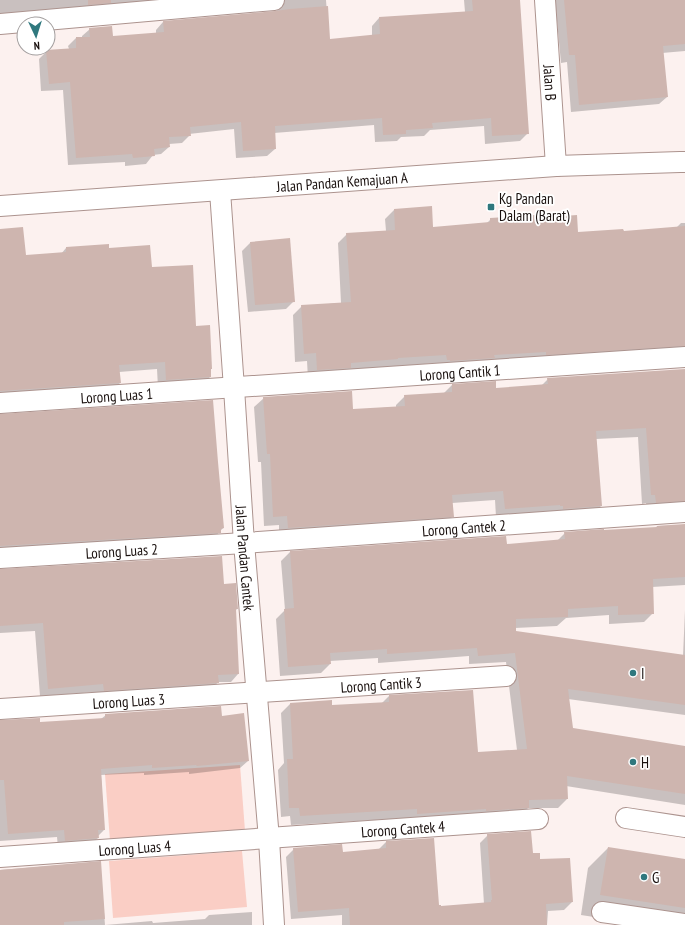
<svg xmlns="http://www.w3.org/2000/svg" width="685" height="925" font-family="'PT Sans Narrow',sans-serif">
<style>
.green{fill:#facec5}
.shadow{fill:#0003}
.building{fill:#ceb5af}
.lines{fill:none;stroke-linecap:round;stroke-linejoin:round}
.minor-casing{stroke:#ac938e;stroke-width:22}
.minor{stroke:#fff;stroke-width:20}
.poi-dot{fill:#2f787e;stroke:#fff;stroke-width:1.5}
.labels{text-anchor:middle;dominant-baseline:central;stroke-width:3.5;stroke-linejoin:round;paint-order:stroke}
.street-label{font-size:15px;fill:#19100e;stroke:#fff}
.poi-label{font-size:15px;fill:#19100e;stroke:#fff;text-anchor:start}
</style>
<rect width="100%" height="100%" fill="#fcf1ef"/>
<g class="green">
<path d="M240,765l5,66 -135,10 -5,-67z"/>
<path d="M242,851l5,56 -134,11 -4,-57z"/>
</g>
<g class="shadow">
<path d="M0,0h218l-218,16z"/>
<path d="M275,0h51l3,40 43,-4v-10l7,-8 86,-6 -1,-12h55l9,133 -8,8 -35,3 -1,-18 -54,4 -6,6 -23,1 -4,4 -22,1 -1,-17 -100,8 1,16 -8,7 -31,2 -2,-29 -45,5 1,1 -8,8 -13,1v3l-8,7 -8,1 -7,9 -21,2v-4l-57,3 -5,-75 -22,1 -2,-32 8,-8 22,-2 -1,-3 8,-8h6v-2l8,-7 22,8 44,-3v-4l7,-8 114,-10 1,-4z"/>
<path d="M555,0h130v51l-23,2 5,44 -8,7 -88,8 -4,-50 -6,1z"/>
<path d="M431,207l1,21 55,-5 4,-4h45l42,14 45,-1 53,-4 5,-5h4v136l-247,10 -1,-6 -48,4 -1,1 -80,11 -1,-18 -12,1 -2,-47 9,-9 39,-3 -3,-60 9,-9 39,-3 -1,-12 9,-9z"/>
<path d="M0,230l25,26 36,-2 5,-6 42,1 43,19 44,59 15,43v7l-8,8 -44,3 -1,-19 -38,3 1,11 -8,8 -112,7z"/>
<path d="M289,239l5,62 -8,8 -38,3 -6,-61 8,-8z"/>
<path d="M685,370v144l-38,-3 -1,-8 -4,1 -4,-67 -42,2 5,67 -9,9 -96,2 -1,-17 -43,3 1,13 -9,9 -165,12v-12l-15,1 -3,-64h-3l-4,-55 10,-9 88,12 44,-3v-2l9,-9 39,-3 8,-8 44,4 45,-3 7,-7z"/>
<path d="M0,415l223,113 -11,12 -212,13z"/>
<path d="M685,525v60l-33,2 1,26 -9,9 -35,2v-9l-43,3 -9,8 -42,2v4l168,24 2,-46v105l-117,-16 4,30 113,18v58l-119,-19 1,13 -9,9h-30l-9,9 -110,5 -1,-4 -117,7 -1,-9 -9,1 -3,-47 6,-7 -3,-50 9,-9 41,2 50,-2 8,-8 88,57 40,-3 -11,-88 -37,2v-8l-91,7v-5l-48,3v3l-9,9 -41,3 -4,-57 9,-9 -4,-49 9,-9 216,-7 51,-4 8,-8 90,-4 2,-3z"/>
<path d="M0,570l224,15 13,24 -2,2 3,63 -7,8h-13l-8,9 -114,7v-6l-56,4 -5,-65 -35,2z"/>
<path d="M106,715l115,2 27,44 -8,7 -51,6v-2l-45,3v-2l-43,2 3,55 -6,6v2l-8,8 -32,2 -1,-11 -57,4v-120l39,2 62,-4z"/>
<path d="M488,835l44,19 7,6 33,42 -8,8 -16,1 -1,14h-205v-10l-51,4 -5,-62 8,-8 48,4 36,-3 8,-8 54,65 44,-3 -4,-61z"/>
<path d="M608,848l77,12v65h-40l-64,-10 7,-47z"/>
<path d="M100,862l5,63 47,-4 1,2 52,-4 4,-4 43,-3v13h-252v-55z"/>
</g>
<g class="building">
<path d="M88,0h23v3l-23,2z"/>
<path d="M472,0h48l9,134 -37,2 -1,-18 -59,5 1,5 -27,2v4l-23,1 -1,-17 -107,8 1,23 -33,2 -2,-29 -51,5 1,9 -22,1 1,10 -16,2 1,7 -22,2 -1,-4 -56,4 -6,-76 -21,2 -3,-34 30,-2v-11h14l-1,-9 23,-2 1,10 51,-4 -1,-11 112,-10 15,-2 38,-3 2,33 50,-5 -1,-17 94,-6z"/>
<path d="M564,0h121v44l-22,2 5,51 -89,8 -4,-50h-6z"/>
<path d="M432,206l1,21 57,-5v-4l46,-3v3l41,-3 1,17 45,-3 1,2 61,-5v120l-139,9v-3l-52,3 1,3 -45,3v-1h-3l-1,-5 -48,3v1l-47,4v5l-34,2 -1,-17 -12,1 -3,-49 50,-3 -5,-69 49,-3 -1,-21z"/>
<path d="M23,227l3,28 40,-3v-5l43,-3v4l41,-3 2,22 41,-2 3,61 14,-1 2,44h-1v8l-45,3 -1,-18 -46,3 2,18 -121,8v-162z"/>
<path d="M290,238l5,64 -40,3 -5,-63z"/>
<path d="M685,369v132l-29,2 -1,-8h-4l-5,-67 -50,3 6,75 -39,3v-3h-3v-1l-55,4 -2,-18 -51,4 2,22 -166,11 -1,-12 -14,1 -3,-63h-3l-4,-57 89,-6 1,18 52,-3 -1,-11 48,-3v-8l44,-3v7l52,-4 -1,-6z"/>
<path d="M213,400l5,62 6,66 -3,1v4l-221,13v-132z"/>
<path d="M685,524v53l-32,2 1,35 -36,1v-9l-50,3v8l-52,2v12l169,24v50l-117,-16 5,39 112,18v48l-118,-18 1,23 -39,1v8l-43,3v-2l-69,5v-5l-117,7 -1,-8h-10l-2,-49h6l-3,-56 42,-3v5l57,-3v-7l84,-5 5,62 49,-3 -12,-96 -37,3 -1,-8 -90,6v-5l-57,4 1,11 -43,3 -4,-58 10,-1 -4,-57 216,-15 1,8 58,-5 -1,-7 40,-3v1l53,-3v-1z"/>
<path d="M222,556l2,28 12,-1 2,26h-2l3,65 -21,1 1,8 -115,8 -1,-7 -55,5 -5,-66 -43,3v-57z"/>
<path d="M221,706l1,10 22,-3 5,48 -52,5 -1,-1 -44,3v-3l-51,4 4,61h-7l1,8 -34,3 -1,-11 -56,4 -4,-54h-4v-60l40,-2v4l65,-4v-4z"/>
<path d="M531,831l2,22h7v6l30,-1 3,44 -27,2 1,21h-197l-1,-17 -51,4 -5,-64 49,-4 1,8 43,-4v-7l48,-3 5,67h2v1l50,-4v-2h1l-5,-66z"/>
<path d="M608,847l77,12v49l-85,-13z"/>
<path d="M101,861l4,58 -41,3v3h-64v-55z"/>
</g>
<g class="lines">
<g class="minor-casing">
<g id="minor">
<path id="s1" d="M545,0l11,166"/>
<path d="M0,24l274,-24"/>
<path id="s2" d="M220,191l14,197 10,155 25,296 5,86"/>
<path id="s3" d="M0,206l556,-40 124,-4h5"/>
<path id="s4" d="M0,403l685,-46"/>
<path id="s5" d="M0,558l244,-15 441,-31"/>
<path id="s6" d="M0,709l506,-33"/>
<path d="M626,818l59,9"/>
<path id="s7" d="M0,857l538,-38"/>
<path d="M602,912l83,12"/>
</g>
</g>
<use href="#minor" class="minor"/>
</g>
<g class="poi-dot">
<rect x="487" y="203" width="8" height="8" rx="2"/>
<circle cx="633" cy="673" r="4"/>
<circle cx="633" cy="762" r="4"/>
<circle cx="644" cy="877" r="4"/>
</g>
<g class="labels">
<g class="street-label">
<text stroke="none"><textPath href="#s1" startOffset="83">Jalan B</textPath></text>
<text stroke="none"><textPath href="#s3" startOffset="343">Jalan Pandan Kemajuan A</textPath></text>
<text stroke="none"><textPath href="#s4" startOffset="461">Lorong Cantik 1</textPath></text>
<text stroke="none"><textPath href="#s4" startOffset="117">Lorong Luas 1</textPath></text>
<text stroke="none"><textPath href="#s5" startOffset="465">Lorong Cantek 2</textPath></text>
<text stroke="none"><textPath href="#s5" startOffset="122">Lorong Luas 2</textPath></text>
<text stroke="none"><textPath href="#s2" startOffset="368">Jalan Pandan Cantek</textPath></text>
<text stroke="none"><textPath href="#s6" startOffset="382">Lorong Cantik 3</textPath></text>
<text stroke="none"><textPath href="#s6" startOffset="129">Lorong Luas 3</textPath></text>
<text stroke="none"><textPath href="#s7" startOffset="404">Lorong Cantek 4</textPath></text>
<text stroke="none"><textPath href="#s7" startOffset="135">Lorong Luas 4</textPath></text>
</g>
<g class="poi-label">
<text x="499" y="198">Kg Pandan<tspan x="499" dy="17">Dalam (Barat)</tspan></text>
<text x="641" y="673">I</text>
<text x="641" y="762">H</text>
<text x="652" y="877">G</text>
</g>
</g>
<g transform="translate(36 36) rotate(176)"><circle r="19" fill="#ffffff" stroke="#a39f9f"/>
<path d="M0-3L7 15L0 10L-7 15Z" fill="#2f787e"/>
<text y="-6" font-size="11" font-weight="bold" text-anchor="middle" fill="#19100e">N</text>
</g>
</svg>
